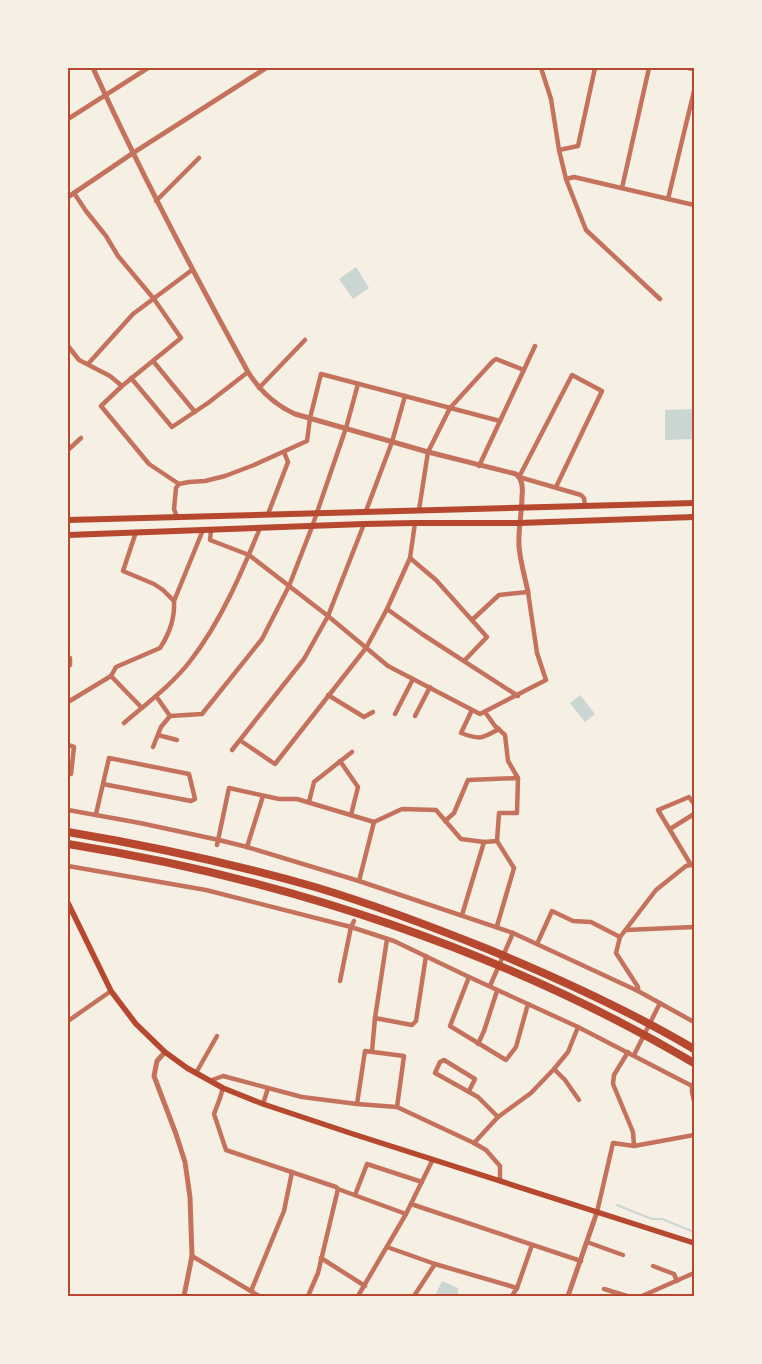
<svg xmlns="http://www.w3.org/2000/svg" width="762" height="1364" font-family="Bitter,serif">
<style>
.water{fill:#c9d6d2}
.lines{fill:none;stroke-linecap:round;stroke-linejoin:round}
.stream{stroke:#c9d6d2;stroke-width:2}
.minor{stroke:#c5725c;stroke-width:4.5}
.tertiary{stroke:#c5725c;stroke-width:5}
.secondary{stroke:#b5482f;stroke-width:5.5}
.primary{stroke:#b5482f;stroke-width:6}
.motorway{stroke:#b5482f;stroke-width:8}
.neatline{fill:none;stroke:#b5482f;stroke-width:2}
</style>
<rect width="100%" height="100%" fill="#f6efe4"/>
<g class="water">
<path d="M356,267l13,21 -16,11 -14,-20z"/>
<path d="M694,409v30l-29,1v-30z"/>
<path d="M580,695l15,19 -10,8 -15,-19z"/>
<path d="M442,1281l16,7v6l12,2h-35z"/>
</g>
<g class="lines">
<path class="stream" d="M617,1205l35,14h10l32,13"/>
<g class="minor">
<path d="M541,68l10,31 8,51 7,29 20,51 74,69"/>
<path d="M688,68l6,1"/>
<path d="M68,119l80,-51"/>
<path d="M559,150l19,-4 17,-78"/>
<path d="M566,179l8,-2 120,28"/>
<path d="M622,188l27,-120"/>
<path d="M74,193l12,18 20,25 12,20 36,43 27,39 -59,48 -21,20 48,58 30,20"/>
<path d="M668,199l26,-108"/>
<path d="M156,201l43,-43"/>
<path d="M68,346l11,14 31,16 12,10"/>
<path d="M153,361l42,51"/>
<path d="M88,364l45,-50 59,-44"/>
<path d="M131,378l41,49 36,-24 40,-31"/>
<path d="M259,388l46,-48"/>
<path d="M68,450l13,-12"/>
<path d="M479,466l56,-120"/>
<path d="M556,487l46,-96 -30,-16 -53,102 62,18 3,3 1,8"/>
<path d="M419,510l9,-58 22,-44 43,-47 3,-2 28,11"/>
<path d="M366,511l26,-69 13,-46"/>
<path d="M268,514l20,-52 -4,-10"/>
<path d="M177,517l-3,-8 2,-21 3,-4 10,-2 16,-1 20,-5 29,-11 53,-24 3,-23 11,-44 179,47"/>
<path d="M211,530l-1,10 39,15 79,61 60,50 92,48 66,-34 -9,-27 -9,-61 -29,3 -27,25"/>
<path d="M136,532l-13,39 31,13 9,6 11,11"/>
<path d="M410,558l26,22 51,57 -23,24"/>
<path d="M387,609l35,25 96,62"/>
<path d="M68,657l2,1v7l-2,1"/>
<path d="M328,695l36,22 9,-5"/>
<path d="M156,696l14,20 32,-2 60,-75 27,-53 23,-59 34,-99 12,-44"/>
<path d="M68,702l43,-26"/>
<path d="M142,708l-31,-32 5,-9 44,-19c10,-15 15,-29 14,-47l29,-71"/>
<path d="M472,710l-11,23c19,7 20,6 38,-4"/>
<path d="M485,712l10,14 10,9 3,26 10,17"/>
<path d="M395,714l18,-35"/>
<path d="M415,716l15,-29"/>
<path d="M124,723c22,-19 49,-39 67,-63 30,-39 50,-86 69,-132"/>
<path d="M158,735l19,5"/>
<path d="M241,741l34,23 91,-116 21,-39 23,-51 5,-35"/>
<path d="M68,745l6,2 -3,27h-3"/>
<path d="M153,747l8,-20 9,-11"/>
<path d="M232,750l72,-91 24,-43 36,-92"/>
<path d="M340,761l18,26 -7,28"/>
<path d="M309,802l5,-20 38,-30"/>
<path d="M68,810l72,13 79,17 28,7 112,34 154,52 125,58"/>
<path d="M96,814l13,-56 80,16 6,25 -4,2 -88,-17"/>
<path d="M445,821l9,-8 14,-33 50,-2 -1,35h-18l-2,28"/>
<path d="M670,829l24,-15"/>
<path d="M217,845l12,-57 50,11h18l77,23 28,-13 34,1 25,29 23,3 13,-1 17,27 -17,58"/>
<path d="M247,847l16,-51"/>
<path d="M694,864l-8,2 -30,24 -36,47 -4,16 22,34v4l56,31"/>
<path d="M691,865l-33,-55 31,-13 5,7"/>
<path d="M68,866l138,24 145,37 43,14 75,36 109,50 116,60"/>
<path d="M359,881l15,-59"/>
<path d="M462,915l22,-73"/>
<path d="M626,930l68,-3"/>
<path d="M537,944l15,-33 21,10 18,1 29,15"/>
<path d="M469,977l-19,49 56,34 10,-13 12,-43"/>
<path d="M340,981l11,-54 3,-6"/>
<path d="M490,986l23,-53"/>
<path d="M375,1018l37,7 4,-4 10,-65"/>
<path d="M68,1021l43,-30"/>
<path d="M478,1044l6,-13 13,-40"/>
<path d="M372,1051l3,-33 12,-79"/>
<path d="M628,1052l-14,23 -1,9 20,48 1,14"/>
<path d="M634,1055l26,-52"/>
<path d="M554,1069l11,11 14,20"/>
<path d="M196,1073l21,-37"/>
<path d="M212,1080l11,-4 79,21 55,7 40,3 77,36 12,7 14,16v15"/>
<path d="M692,1085v7l2,9"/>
<path d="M223,1088l-3,10 -6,16 12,36 110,37 2,2 68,25"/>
<path d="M469,1091l6,-12 -31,-19 -4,2 -5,11 43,24 20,20"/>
<path d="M263,1104l5,-16"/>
<path d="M357,1104l8,-53 39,5 -7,51"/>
<path d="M474,1143l24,-26 33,-24 23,-24 14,-17 10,-25"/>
<path d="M355,1195l12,-31 55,18"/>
<path d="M411,1204l170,57"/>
<path d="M597,1212l16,-69 21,3 60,-11"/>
<path d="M587,1242l36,13"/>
<path d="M387,1247l48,17 82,24"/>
<path d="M192,1256l67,40"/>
<path d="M321,1258l44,28"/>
<path d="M653,1266l21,8 3,7"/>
<path d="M604,1289l23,7"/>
<path d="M251,1291l33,-80 8,-39"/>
<path d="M308,1296l10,-23 20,-84"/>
<path d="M358,1296l48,-82 27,-55"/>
<path d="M414,1296l21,-32"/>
<path d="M512,1296l5,-8 15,-43"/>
<path d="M642,1296l52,-23"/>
</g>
<g class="tertiary">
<path d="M93,68c47,104 100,204 155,304 12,19 27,33 47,42l133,38 88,22c6,5 7,14 6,22 0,17 -4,33 -3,50 1,15 6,31 9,46"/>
<path d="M68,197l65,-44 133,-85"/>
<path d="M165,1052l-8,9 -3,15 22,58 9,28 5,35 2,59 -8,40"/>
<path d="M568,1296l29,-84"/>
</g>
<path class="secondary" d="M68,903l43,88 25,33 29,28 22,16 36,20 40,16 90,30 341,109"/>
<g class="primary">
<path d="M68,520l626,-17"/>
<path d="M68,535l296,-11 51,-1h104l175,-6"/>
</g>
<g class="motorway">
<path d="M68,832c83,14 166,32 247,55 60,18 118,40 175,63 70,29 140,61 204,99"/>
<path d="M68,844c218,35 436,107 626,219"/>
</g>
</g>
<rect width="762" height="1364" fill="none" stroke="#f6efe4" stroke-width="138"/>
<rect x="69" y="69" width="624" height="1226" class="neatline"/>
</svg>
